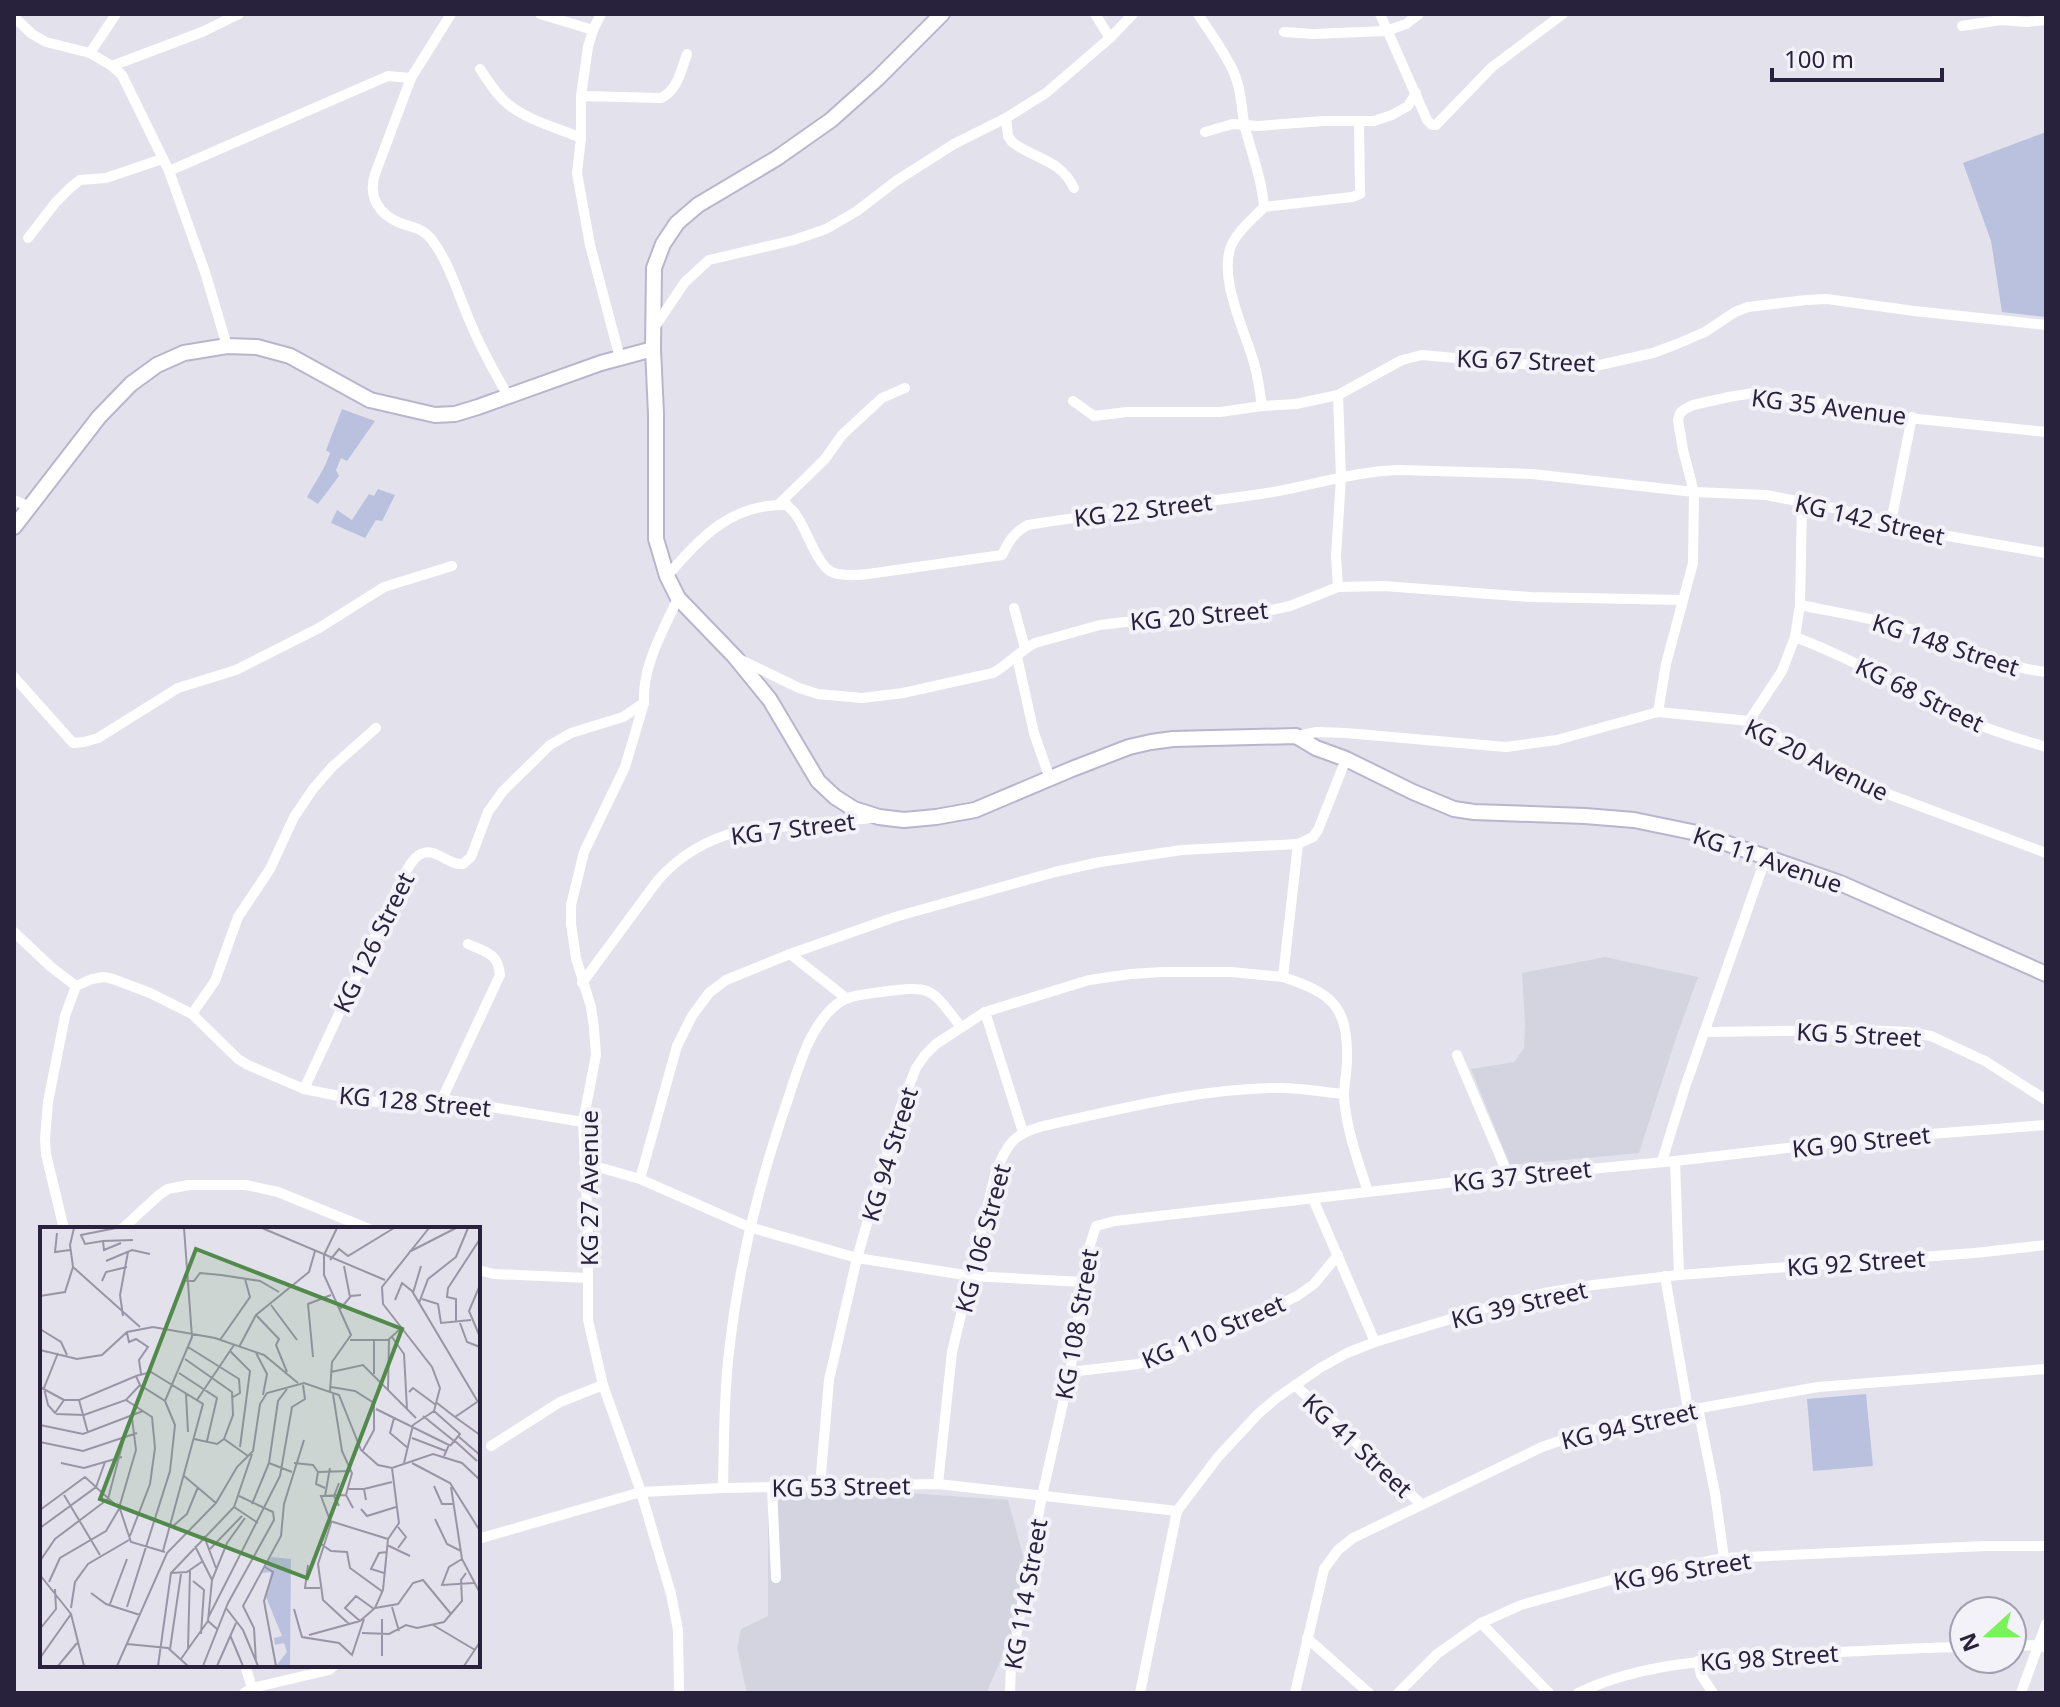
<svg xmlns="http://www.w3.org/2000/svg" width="2060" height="1707" font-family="'Noto Sans',sans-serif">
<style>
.built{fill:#d4d3e0}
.green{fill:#bac1de}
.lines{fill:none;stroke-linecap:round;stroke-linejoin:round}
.secondary-casing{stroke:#b9b5cc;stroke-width:18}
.minor{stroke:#fff;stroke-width:10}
.secondary{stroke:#fff;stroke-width:14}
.labels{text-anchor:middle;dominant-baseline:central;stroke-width:8;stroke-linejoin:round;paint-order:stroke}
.street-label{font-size:24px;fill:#29223d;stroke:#f3f2f9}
.inset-road{fill:none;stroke:#9995a6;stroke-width:2}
.view{fill:#518a4b;fill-opacity:0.15;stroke:#518a4b;stroke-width:4}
.inset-edge{fill:none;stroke:#29223d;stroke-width:4}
</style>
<rect width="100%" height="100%" fill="#e3e2ec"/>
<g class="built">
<path d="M1605,957l93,20 -22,61 -37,115 -129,12 -39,-96 43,-7 10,-14 1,-24 -3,-51z"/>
<path d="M895,1492l113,8 16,59 -6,62 -30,68 1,4h-242l-10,-45 4,-19 27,-13v-122z"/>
</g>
<g class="green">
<path d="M2046,132v185l-44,-5 -11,-71 -28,-78z"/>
<path d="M342,409l33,12 -28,40 -6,-3 -5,12 3,6 -21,28 -11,-7c8,-15 18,-28 23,-44l-4,-3z"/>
<path d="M378,489l17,6 -13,26 -6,-1 -11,18 -34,-15 6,-13 15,10 17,-26 5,2z"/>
<path d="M1866,1394l7,72 -60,5 -6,-72z"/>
</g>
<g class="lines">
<g class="secondary-casing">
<g id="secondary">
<path d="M942,14l-64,64 -47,42 -54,38 -79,47 -21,18 -14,21 -9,24 -1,81 3,65v125l11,37 11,22 57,59 35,43 48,81 17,16 19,12 25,8 25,3 32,-3 39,-7 97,-41 57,-22 22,-5 22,-3 123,-3 20,12 30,11 67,33 41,17 20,3 111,4 49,4 63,13 143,50 206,91"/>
<path d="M14,527l85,-110 32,-33 26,-19 27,-12 43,-7 30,1 33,9 80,44 65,15 20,-1 23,-7 123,-44 52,-14"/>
</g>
</g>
<g class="minor">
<path d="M451,14l-40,64 -36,96c-7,22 3,40 25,49 13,5 23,5 32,17 18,24 27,57 39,84 10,25 24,49 37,72"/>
<path d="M540,14l53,16"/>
<path d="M601,14l-8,16 -5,17 -7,49v42l-4,35 13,72 30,113"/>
<path d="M1095,14l15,24"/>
<path d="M1198,14c12,19 27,38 36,59 8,17 7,36 11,55 7,26 17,52 19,79l88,-10 8,-3 -1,-73"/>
<path d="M1380,14l47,106 5,5h4l56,-58 71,-53"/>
<path d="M14,17l18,17 14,8 44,11 22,13 10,9 47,96 36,101 22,74"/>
<path d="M1962,26l39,-6 26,2 19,-2"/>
<path d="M1284,32l29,2 73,-3 20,-7 13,-10"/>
<path d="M90,53l26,-39"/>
<path d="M112,66l90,-34 37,-18"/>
<path d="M480,69c9,13 17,27 29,36 20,16 49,23 72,33"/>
<path d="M581,96l80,2c17,-8 20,-28 26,-44"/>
<path d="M1006,118l2,18 4,6c24,18 48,17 62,46"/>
<path d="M1205,132l28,-8 25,2 65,-5h51l18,-6 16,-9 8,-13"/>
<path d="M169,171l219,-95 23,2"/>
<path d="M28,238l28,-36 14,-14 10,-8 26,-2 56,-19"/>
<path d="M654,328l31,-46 24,-22 85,-20 32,-11 31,-18 39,-30 58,-37 52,-26 40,-25 64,-55 23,-24"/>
<path d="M1073,401l21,15 33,-4h93l42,-6 34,-2 42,-9 64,-35 20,-5 99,9h38l16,3h16l62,-14 24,-9 28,-12 30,-20 13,-5 58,-7 21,-1 87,12 132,14"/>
<path d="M1262,406c-2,-14 -4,-29 -8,-43 -9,-32 -37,-87 -22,-119 7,-15 21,-25 32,-37"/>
<path d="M14,500l16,7"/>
<path d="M778,505l47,-46 17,-24 14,-13 26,-24 23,-10"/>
<path d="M1891,522l21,-105"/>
<path d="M667,576c34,-39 65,-73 120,-71 3,4 7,6 9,10 10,13 20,47 34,56 10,6 27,4 38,3l134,-19c7,-14 12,-23 26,-30 79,-13 159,-20 239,-32 44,-7 88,-22 133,-23l132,4 162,18 72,3 68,13 57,14 28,9 127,22"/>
<path d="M1338,587l-2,-31 5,-78 -3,-83"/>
<path d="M678,598c-15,33 -36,68 -34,105l-19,64 -41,85 -13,53v19l5,34 15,49 3,21 2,27 -13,67 5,107v91l15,65 38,107 30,102 7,36 1,63"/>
<path d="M1800,605c39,8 78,14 116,26 44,13 83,36 130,41"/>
<path d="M1014,608l11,40"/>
<path d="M1795,637c57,21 108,53 163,79 28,13 58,22 88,31"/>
<path d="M1017,657l17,76 16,46"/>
<path d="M737,658l62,30 19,6 44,4 41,-5 90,-20c15,-8 26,-22 42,-30l65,-18 25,-3 47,-1 95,-10 23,-5 48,-19 46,-1 146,11 153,3"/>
<path d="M14,677l59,66 11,-1 14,-4 80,-50 58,-18 83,-42 65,-41 68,-21"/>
<path d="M1658,712l8,-48 27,-101 1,-71 -11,-42 -5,-30 2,-7 5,-4 8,-4 36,-8 24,-4 21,2 105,20 167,17"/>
<path d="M1749,721l33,-50 13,-34 5,-32 2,-102"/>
<path d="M1296,736l21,-4 29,1 160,14 51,-7 101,-28 91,9 106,58 38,17 153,57"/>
<path d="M1346,759l-28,71 -5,7 -15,7 -15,133c48,16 65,28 64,82 0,12 -3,25 -3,37 2,33 14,65 24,96"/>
<path d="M14,932l37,35 25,19"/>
<path d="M790,954l56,44"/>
<path d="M582,983l76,-103c22,-25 50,-41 82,-49l132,-13"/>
<path d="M76,986l16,-7 12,-2 9,2 37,14 42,21 46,45 10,6 56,24 65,13 73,-3 141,23"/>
<path d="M985,1012l38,120"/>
<path d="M192,1014l23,-33 23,-64 32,-48 24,-52 19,-28 19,-22 44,-39"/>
<path d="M1704,1032l159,-2 45,2 23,4 54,25 61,39"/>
<path d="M1457,1055l52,122"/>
<path d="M304,1089l93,-200c9,-16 18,-46 41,-34 9,4 16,10 25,9l8,-7 17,-45 15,-21 47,-46 21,-12 52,-16 21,-14"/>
<path d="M442,1099l58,-124c-2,-22 -14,-23 -32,-31"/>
<path d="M1662,1161l23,-74 81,-230"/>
<path d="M1675,1161l4,114"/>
<path d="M584,1163l56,16 109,48 108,31 114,18 113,6"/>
<path d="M640,1179l37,-133 15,-30 17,-23 17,-13 64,-26 105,-37 160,-45 45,-10 82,-12 116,-6"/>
<path d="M1313,1199l62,143"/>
<path d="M64,1229l-18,-75 -1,-15 3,-37 17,-86 11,-30"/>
<path d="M122,1229l37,-34 9,-6 21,-4h57l32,7 91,37"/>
<path d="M478,1270l16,4 94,4"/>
<path d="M1665,1276l23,133"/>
<path d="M1070,1372l68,-8 45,-15 48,-21 66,-32 17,-12 24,-29"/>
<path d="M1295,1385l126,119"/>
<path d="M1698,1408l17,85 9,65"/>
<path d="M491,1446l69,-44 43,-17"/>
<path d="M938,1484l14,-132 44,-181c13,-29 16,-36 47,-45 77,-17 154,-37 233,-38 22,-1 46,4 68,6"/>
<path d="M820,1486l9,-106 28,-122 44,-152 15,-38 9,-13 11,-11 49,-32 104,-32 42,-6 32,-2h68l52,5"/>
<path d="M772,1487l4,91"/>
<path d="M723,1488c1,-48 1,-97 7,-145 10,-85 31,-167 59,-247 10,-30 21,-70 47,-91 12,-10 30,-11 45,-13 52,-7 49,-5 80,35"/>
<path d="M478,1539l163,-47 82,-4 215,-4 239,27"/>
<path d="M1481,1623l68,70"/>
<path d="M1307,1638l62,55"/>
<path d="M2012,1646l27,-1 7,3"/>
<path d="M1698,1661l3,14 12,18"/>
<path d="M245,1665l7,23"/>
<path d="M244,1693l8,-5 77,-18 6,-5"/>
<path d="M1010,1693l1,-27 20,-113 11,-57 28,-124 20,-127 6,-19 19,-5 349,-40 211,-20 190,-22 181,-14"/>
<path d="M1140,1693l37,-182 41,-54 40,-43 20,-17 42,-29 27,-15 28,-11 128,-39 41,-10 49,-8 86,-10 296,-22 71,-8"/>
<path d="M1295,1693l29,-124 14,-19 15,-12 189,-91 37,-13 43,-12 196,-35 228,-18"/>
<path d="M1398,1693l39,-39 44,-31 40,-18 90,-25 113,-22 261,-12h61"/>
<path d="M1578,1693c63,-30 128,-32 197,-37 63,-4 126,-8 189,-9"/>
<path d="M2021,1693l25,-69"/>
</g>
<use href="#secondary" class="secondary"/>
</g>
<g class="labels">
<g class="street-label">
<text transform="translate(1526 360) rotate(2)">KG 67 Street</text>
<text transform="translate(1829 406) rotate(7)">KG 35 Avenue</text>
<text transform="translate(1143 509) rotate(-7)">KG 22 Street</text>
<text transform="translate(1870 519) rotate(13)">KG 142 Street</text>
<text transform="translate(1199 615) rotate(-5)">KG 20 Street</text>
<text transform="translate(1946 644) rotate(18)">KG 148 Street</text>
<text transform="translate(1920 694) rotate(26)">KG 68 Street</text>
<text transform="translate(1817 759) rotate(26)">KG 20 Avenue</text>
<text transform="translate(793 828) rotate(-7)">KG 7 Street</text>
<text transform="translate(1768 859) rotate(19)">KG 11 Avenue</text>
<text transform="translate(373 942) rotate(-64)">KG 126 Street</text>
<text transform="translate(1859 1034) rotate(3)">KG 5 Street</text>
<text transform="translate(415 1101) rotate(5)">KG 128 Street</text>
<text transform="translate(1861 1141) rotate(-6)">KG 90 Street</text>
<text transform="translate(889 1154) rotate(-73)">KG 94 Street</text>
<text transform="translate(1522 1175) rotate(-6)">KG 37 Street</text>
<text transform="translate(588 1188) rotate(-90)">KG 27 Avenue</text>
<text transform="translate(982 1238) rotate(-75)">KG 106 Street</text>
<text transform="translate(1856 1262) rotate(-4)">KG 92 Street</text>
<text transform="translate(1519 1304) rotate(-13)">KG 39 Street</text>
<text transform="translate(1076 1324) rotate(-80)">KG 108 Street</text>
<text transform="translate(1213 1331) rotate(-23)">KG 110 Street</text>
<text transform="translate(1629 1425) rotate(-13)">KG 94 Street</text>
<text transform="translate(1358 1445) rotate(43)">KG 41 Street</text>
<text transform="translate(841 1486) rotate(-1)">KG 53 Street</text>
<text transform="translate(1682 1570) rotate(-9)">KG 96 Street</text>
<text transform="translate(1025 1594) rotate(-80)">KG 114 Street</text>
<text transform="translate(1769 1657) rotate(-4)">KG 98 Street</text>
</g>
</g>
<g transform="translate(40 1227)">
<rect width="440" height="440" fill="#e3e2ec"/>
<path d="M231,330l20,2 -1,107h-14l11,-14 -3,-9 -9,2 -1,-7 8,-2 -16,-39 5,-25 -9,1z" fill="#bac1de"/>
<path class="inset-road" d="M34,1l-4,17 3,22 67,60M222,1l123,52M17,6l-2,19 15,-2M63,14l-18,3 -4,-9 35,-7M81,16l-17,7 -1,-9 30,-1M369,25l47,-24M290,33l9,-11 9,7 46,-28M66,34l26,-11 18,4M304,39l6,31M62,54l4,-9 21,-5M146,54h8l6,-8 21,2 39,6 19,11M440,58l-11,26 11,26M373,66l8,-27M0,69l25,-4 8,-25M382,72l16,5 3,19 30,-3M355,73l7,-17 10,8 66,111M379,76l9,-24 28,-22 12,-29M231,78l26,35M300,82l11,-13 10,-1M216,88l23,24 -3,6 11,27M83,89l-3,-21 8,-43M416,95v-23l-9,-2 1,-9 32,-49M420,96l7,19 13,5M0,102l21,13 6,13M87,106l2,9 7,-3 12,8 -9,13 2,14M352,110l12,17 3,55M180,113l30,-43 -5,-18M310,113h38l11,-10M334,114v33M148,120l51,32 1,14 -7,4M199,120l17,-32 53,-43 6,-21M0,123l37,9 25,-4 25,-23 26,-5 62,11 49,17 34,28M190,124l20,20 -10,76M18,126l-14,35 4,17 7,8 9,-13h15M216,126l11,21 -4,21M273,130l-5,-53 23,-9M145,132l47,33 1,23 -9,24M291,145l32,-7 53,53M139,146l38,25 -10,43M96,149l15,-4 52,32 -40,147M0,160l24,13M291,160l24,4 19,12v27l-12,22M290,164l2,-29 19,-27 -27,-60v-20l13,-27M348,164l1,-52M369,165l4,-4 23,17M146,167l2,38M293,167l9,57 10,22 -6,22 7,13M86,173l26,17 3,31 -5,36 -20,52M157,173l37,-55M125,174l27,-64 -8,-109M397,176l18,14 25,-17M336,182l73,36 -5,11M394,184l26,23 -10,12M16,187l28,1 42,-15 14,-15M383,189l31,25M415,190l25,18M354,191l-4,15 18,15M0,198l43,9 60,-23M48,206l-9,-33 57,-24 4,9 25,16 10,24 -5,46 -43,136M419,210l21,18M372,211l34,13M154,212l23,5 7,-5 24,17M415,214l22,20M0,215l43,9 54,-18M21,236l23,5 38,-11M229,236l23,9M254,236l19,2 5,7M364,236l9,-38 21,-14 6,-23 -8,-21 -49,-63 -1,-17 47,-59M372,236l38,20 30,48M144,249l32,27M394,259l8,18h11M411,260l11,72 18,34M285,261l-9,-4 2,-12 33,-1M308,262h16l2,11M324,262l28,-7M24,268l36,60M306,268l-25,1 10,27 -13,41 5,36 26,24M285,269l5,-28M212,277l17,-41 9,-62 9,-12M299,279l-5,-10 5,-13M194,280l24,16M79,281l17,-58 -4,-32M321,282l6,7 29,-9M0,283l45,-33 35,32 11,33 34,10M395,292l12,25 14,7M290,294l58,18M132,300l15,-13 11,-27M358,300l8,10 -8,11M0,301l56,-41 9,-25M164,309l12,32M281,317l10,7 16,1 3,16 33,24M347,318l23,11M155,319l17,34M170,322l32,-33M422,332l-13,8 -7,18 32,-2M0,334l15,-22 53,-40 16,-61M268,338l-3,23h15M225,340l8,5 -9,29 12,65M131,346l16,-1 16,-11M344,346l-13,-4 8,-16 8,-1M0,348l31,39 -31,44M153,354l11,9 -3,44M9,355l11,-24 46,-27 13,-22M51,366l15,11 34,11M70,377l17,-45M352,380l7,24M31,381l4,-26 13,-18 41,-24M186,381l17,22 15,36M335,381l23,-4 15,-21 10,-3 28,34M254,382l8,28 37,6 13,12 12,-36M31,387l13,52M168,391l72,-142 12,-69 13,-8 -2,-14M342,392v37M320,394l-15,-13 11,-12 18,13M393,398l42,25M0,402l16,-20 -1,-20M177,402l-9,-8 4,-41 15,-37 18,-25M322,406l27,1 17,-9 11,3 27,-6 18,-21 -1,-21 5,-7M190,408l13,31M269,408l51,-14 15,-13 8,-18 5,-51 11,-16 -7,-55M87,417l41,4 20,18M130,422l11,-75M148,422l20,-28M141,432l7,-10 2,-78M216,435l-2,-34 -11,-22 38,-70 3,-32 20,-64M18,439l19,-23M77,439l50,-113 49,-50 21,-36 16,-16 7,-47 7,-11 37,-10 35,12 22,55 17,15 14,3 41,-14 29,9 18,17M118,439l13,-93 63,-66 18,-53M163,439l25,-63 46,-83 -1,-8 -34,-16M177,439l19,-43M424,439l16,-24"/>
<path class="view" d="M156,22l206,80 -95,249 -207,-79z"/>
<rect width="440" height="440" class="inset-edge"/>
</g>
<rect width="2060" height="1707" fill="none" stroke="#29223d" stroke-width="32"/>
<g transform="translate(1988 1635) rotate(249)"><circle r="38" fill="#f3f2f9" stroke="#a29fae" stroke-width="2"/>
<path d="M0-6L14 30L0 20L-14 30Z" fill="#79f359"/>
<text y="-12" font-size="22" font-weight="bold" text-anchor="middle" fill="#29223d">N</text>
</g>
<path d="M1772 68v12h170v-12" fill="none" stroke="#29223d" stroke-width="4"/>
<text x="1784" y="68" font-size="24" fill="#29223d" stroke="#f3f2f9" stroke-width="6" paint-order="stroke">100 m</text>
</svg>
